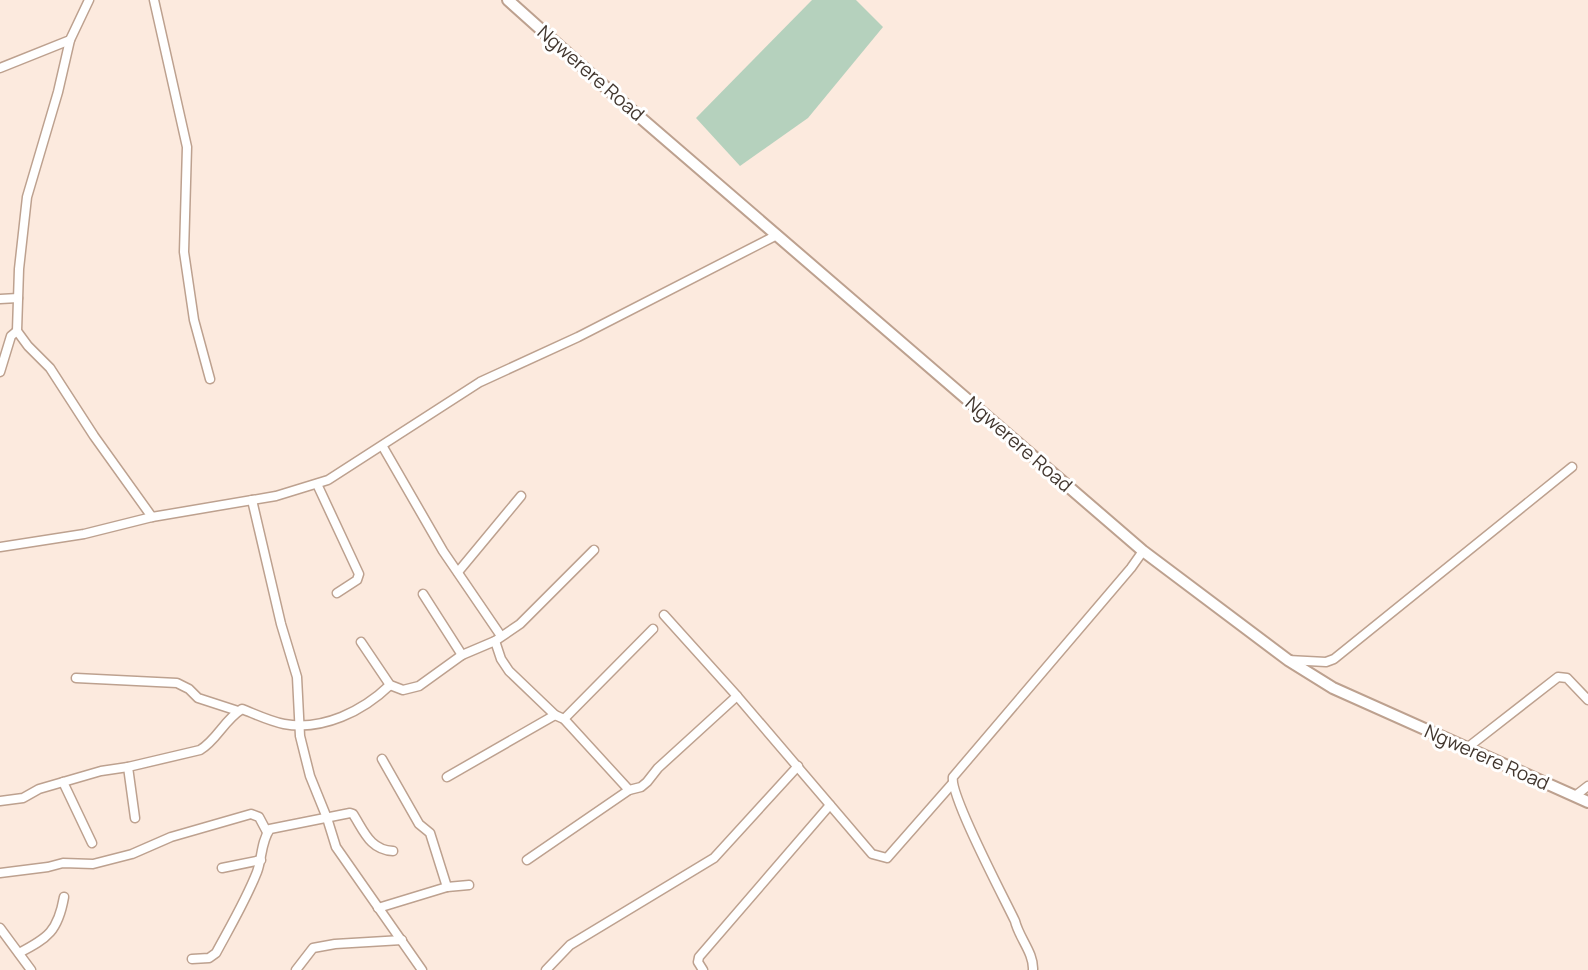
<svg xmlns="http://www.w3.org/2000/svg" width="1588" height="970" font-family="Manrope,sans-serif">
<style>
.green{fill:#b5d1bd}
.lines{fill:none;stroke-linecap:round;stroke-linejoin:round}
.minor-casing{stroke:#bda18f;stroke-width:11}
.secondary-casing{stroke:#bda18f;stroke-width:14}
.minor{stroke:#fff;stroke-width:8}
.secondary{stroke:#fff;stroke-width:10}
.labels{text-anchor:middle;dominant-baseline:central;stroke-width:6;stroke-linejoin:round;paint-order:stroke}
.street-label{font-size:19px;fill:#42372f;stroke:#fff}
</style>
<rect width="100%" height="100%" fill="#fceade"/>
<path class="green" d="M812,0h44l27,27 -75,91 -68,48 -44,-48z"/>
<g class="lines">
<g class="minor-casing">
<g id="minor">
<path d="M154,0l33,147 -3,105 10,68 16,59"/>
<path d="M70,40l-12,52 -31,105 -8,72 -2,62 11,15 22,22 44,68 58,81"/>
<path d="M0,68l70,-28 19,-40"/>
<path d="M0,299l18,-1"/>
<path d="M0,372l11,-36 6,-5"/>
<path d="M383,447l60,104 58,85"/>
<path d="M317,484l42,90 -2,6 -20,13"/>
<path d="M252,500l29,124 16,53 3,59 10,40 17,42 9,29 86,123"/>
<path d="M0,547l84,-13 68,-17 124,-21 52,-16 152,-98 98,-45 199,-102"/>
<path d="M458,572l63,-76"/>
<path d="M423,594l39,61"/>
<path d="M664,615l73,81 135,158 15,4 65,-74"/>
<path d="M495,641l6,18 8,12 46,44 9,4 65,71 12,-3 6,-5 11,-14 79,-72"/>
<path d="M361,642l29,43 13,5 16,-4 43,-31 33,-14 25,-17 74,-74"/>
<path d="M1288,660l38,2 8,-3 238,-192"/>
<path d="M76,678l101,5 12,6 9,9 40,13"/>
<path d="M564,719l89,-90"/>
<path d="M1467,748l91,-71 9,1 21,22"/>
<path d="M382,759l37,65 11,9 17,54"/>
<path d="M447,777l108,-62"/>
<path d="M63,782l29,61"/>
<path d="M1575,796l13,-10"/>
<path d="M0,801l23,-3 16,-9 62,-18 27,-4"/>
<path d="M135,818l-7,-51 72,-17c17,-10 24,-30 42,-41 13,5 27,12 42,15 39,7 79,-13 106,-39"/>
<path d="M527,860l102,-70"/>
<path d="M222,868l39,-8"/>
<path d="M0,873l48,-6 15,-4 30,1 39,-10 39,-17 80,-23 8,3 8,15"/>
<path d="M378,908l69,-21 22,-2"/>
<path d="M0,928l31,42"/>
<path d="M19,953c29,-15 39,-22 45,-56"/>
<path d="M192,959l17,-1 7,-5c14,-26 30,-53 41,-81 5,-13 4,-31 13,-43l80,-16 3,1c11,17 17,36 40,37"/>
<path d="M296,970l17,-22 22,-4 67,-4"/>
<path d="M546,970l24,-25 144,-87 84,-92"/>
<path d="M703,970l-5,-8 1,-5 131,-152"/>
<path d="M1033,970c1,-17 -14,-32 -18,-49 -11,-23 -66,-127 -62,-144l178,-209 12,-17"/>
</g>
</g>
<g class="secondary-casing">
<path id="secondary" d="M508,0l105,94 530,457 145,109 45,28 255,114"/>
</g>
<use href="#minor" class="minor"/>
<use href="#secondary" class="secondary"/>
</g>
<g class="labels">
<g class="street-label">
<text transform="translate(591 73) rotate(41)">Ngwerere Road</text>
<text transform="translate(1019 444) rotate(41)">Ngwerere Road</text>
<text transform="translate(1487 757) rotate(24)">Ngwerere Road</text>
</g>
</g>
</svg>
